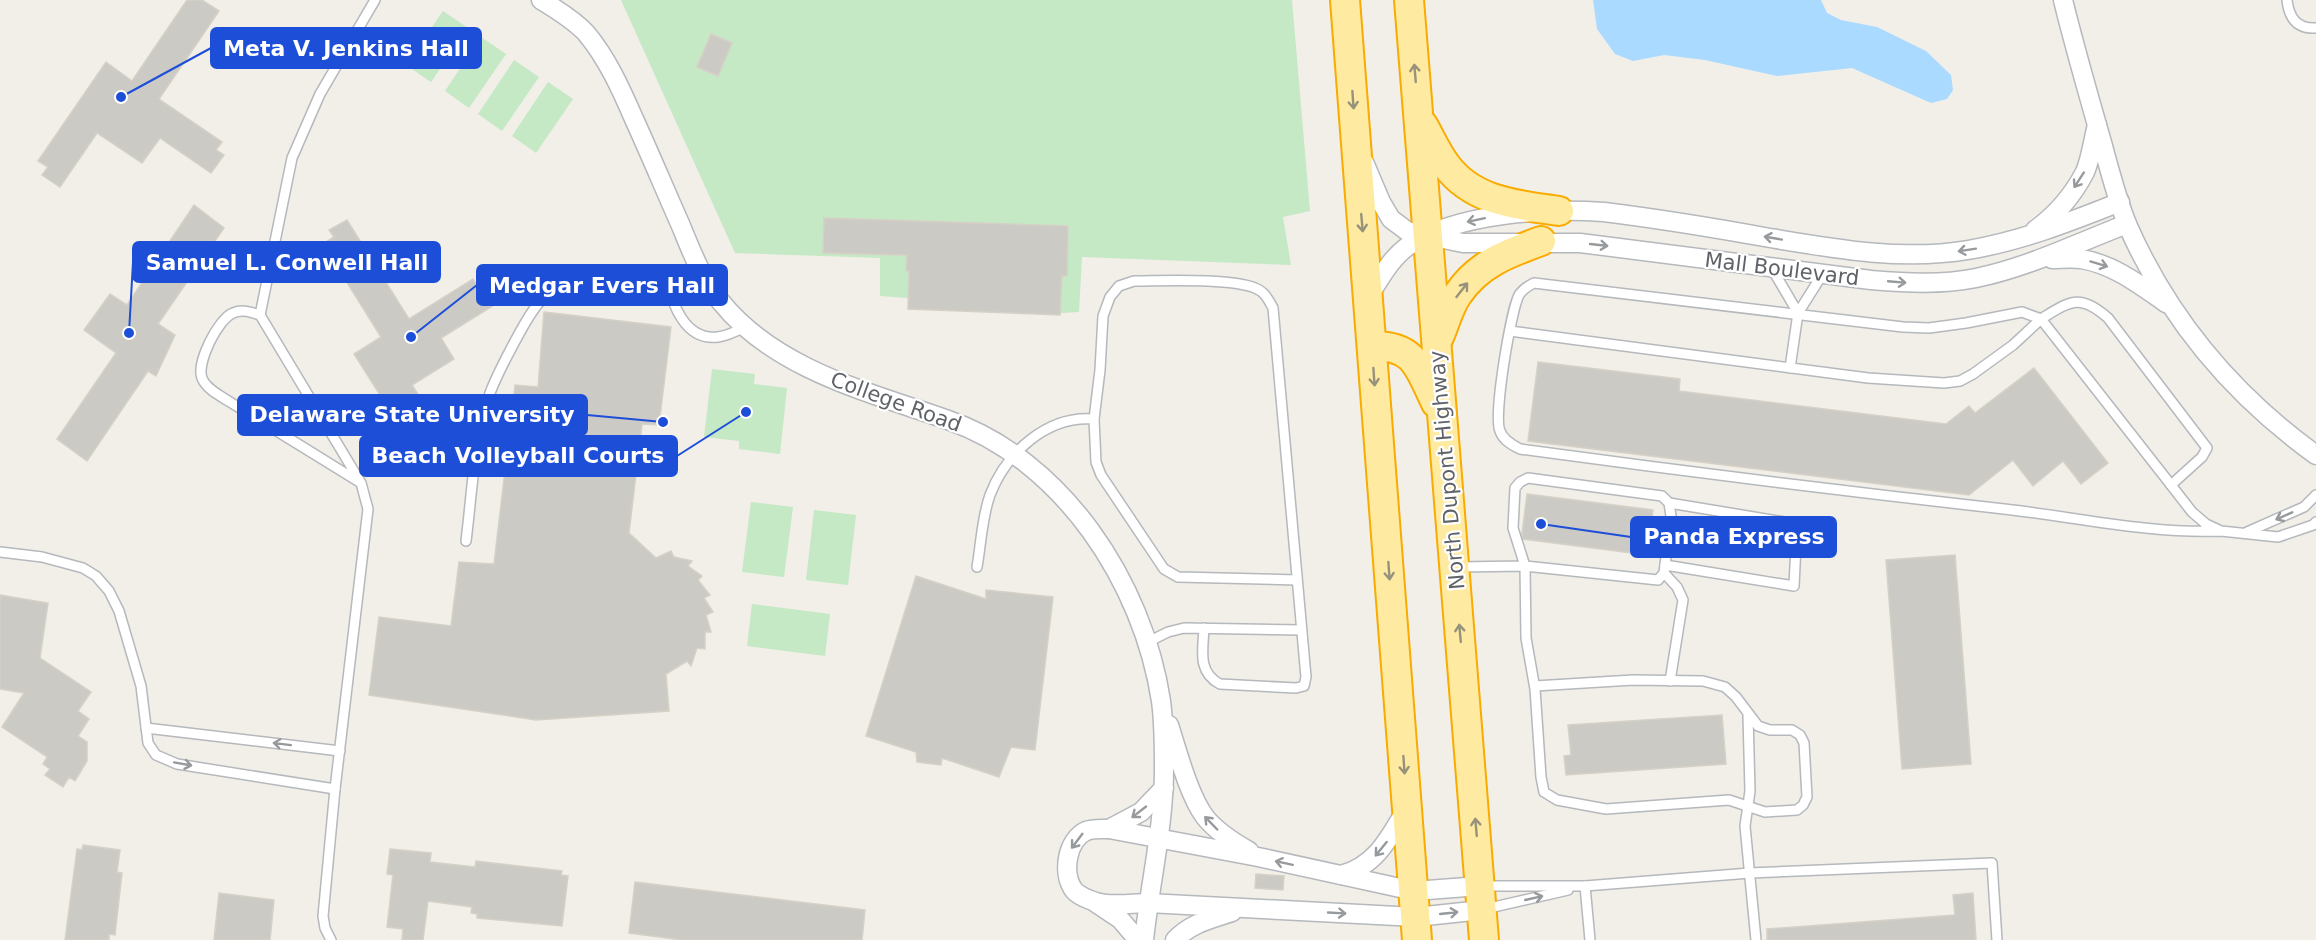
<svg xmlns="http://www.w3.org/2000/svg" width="2316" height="940" font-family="'DejaVu Sans',sans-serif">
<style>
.green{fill:#c5e8c5}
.water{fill:#aadaff}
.building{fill:#cccac5;stroke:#d6d1c6;stroke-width:1.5}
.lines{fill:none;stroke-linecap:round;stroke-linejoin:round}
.service-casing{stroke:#b5b8bc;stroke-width:12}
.minor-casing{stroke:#b5b8bc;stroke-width:21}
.trunk-casing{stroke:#f9ab00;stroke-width:32}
.service{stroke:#fff;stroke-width:9}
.minor{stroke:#fff;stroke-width:18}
.trunk{stroke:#feeaa1;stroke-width:28}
.oneway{stroke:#97927c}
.oneway2{stroke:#979a9d}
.labels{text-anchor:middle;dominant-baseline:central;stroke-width:4.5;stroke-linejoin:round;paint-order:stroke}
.street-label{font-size:21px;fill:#5f6368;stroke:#fff}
.leader{fill:none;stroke:#1d4ed8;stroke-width:2}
.callout-dot{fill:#1d4ed8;stroke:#fff;stroke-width:2}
.callout{fill:#1d4ed8;stroke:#1d4ed8;stroke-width:2}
.callout-label{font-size:22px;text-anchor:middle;font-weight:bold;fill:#fff}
</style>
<rect width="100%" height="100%" fill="#f1efe8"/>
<g class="green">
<path d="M621,0h671l18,211 -27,6 8,48 -209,-8 -3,55 -18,1 -1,2 -152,-6v-11l-28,-2v-38l-145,-5z"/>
<path d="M443,11l25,17 -37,54 -25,-17z"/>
<path d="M481,37l25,17 -37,54 -24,-17z"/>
<path d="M514,60l25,17 -37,54 -24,-17z"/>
<path d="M548,82l25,17 -37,54 -24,-17z"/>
<path d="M712,369l43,5 -1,10 33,4 -7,66 -41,-5v-8l-35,-4z"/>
<path d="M751,502l42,5 -9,70 -42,-5z"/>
<path d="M814,510l42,5 -8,70 -42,-5z"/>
<path d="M752,604l78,10 -5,42 -78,-10z"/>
</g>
<path class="water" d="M1593,0h228l6,13 14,7 36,7 49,24 25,24 2,15 -6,9 -16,4 -79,-35 -75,8 -72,-16 -41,-5 -31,6 -18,-7 -18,-25z"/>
<g class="building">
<path d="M187,0h15l17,11 -60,88 63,43 -6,8 8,5 -13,18 -51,-35 -18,25 -45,-30 -37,54 -18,-12 6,-8 -10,-6 68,-99 26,19z"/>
<path d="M711,34l21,9 -14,33 -21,-9z"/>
<path d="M194,205l30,23 -66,96 17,11 -19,41 -8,-5 -61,90 -30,-22 59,-86 -32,-23 26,-36 17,11z"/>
<path d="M824,218l244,8 -1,50h-5l-2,39 -152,-6 1,-38h-3l1,-16 -84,-2z"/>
<path d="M347,220l62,99 64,-40 5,8 9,-5 12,20 -58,36 13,21 -42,26 38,60 -18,11 -4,-7 -10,6 -64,-101 27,-17 -58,-93 11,-7 -5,-7z"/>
<path d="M544,312l127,15 -12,98 -17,-1 -13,109 27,25 15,-7 3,6 18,4 -4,5 14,10 -4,4 12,15 -6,3 9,14 -7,3 5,17h-6v17l-8,-1 -6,18 -4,-5 -21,13 3,37 -133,9 -167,-25 10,-78 72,9 8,-64 35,2 21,-179 23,2z"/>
<path d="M1538,362l142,17 -1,12 267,33 23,-18 6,7 59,-45 74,95 -27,21 -18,-23 -30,25 -20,-26 -44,35 -441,-54z"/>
<path d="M1527,494l126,16 -6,45 -124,-16 -1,-5z"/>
<path d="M1955,555l16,209 -69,5 -16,-209z"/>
<path d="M916,576l70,23v-9l67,7 -18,153 -24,-3 -12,30 -57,-19 -1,7 -24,-3 -1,-10 -50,-16z"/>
<path d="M0,595l48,8 -8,55 51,34 -13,19 11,8 -11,17 9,6v19l-12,20 -6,-4 -6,10 -18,-12 5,-6 -7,-5 4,-7 -45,-30 22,-34 -24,-4z"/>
<path d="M1722,715l4,49 -160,11 -2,-19 7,-1 -3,-30z"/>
<path d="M83,845l37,5 -3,22 5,1 -7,62 -6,-1v6h-44l12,-91 5,1z"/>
<path d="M390,849l41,4 -1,9 45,5 1,-6 86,10 -1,4 7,1 -6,50 -85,-8v-4l-6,-1 1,-6 -44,-6 -5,39h-21l1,-11 -16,-2 6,-52 -6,-1z"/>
<path d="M1256,874l28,2 -1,14 -28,-2z"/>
<path d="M635,882l230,28 -3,30h-180l-53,-7z"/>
<path d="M219,893l55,7 -4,40h-56z"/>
<path d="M1973,893l3,47h-209v-11l188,-14 -2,-20z"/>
</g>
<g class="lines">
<g class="service-casing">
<g id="service">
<path d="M2287,0c2,18 10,29 29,28"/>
<path d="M1771,267l27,46 24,-38"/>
<path d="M667,279c5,25 18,62 51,58 9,-1 19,-6 27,-10"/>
<path d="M260,315l32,-157 28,-64 55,-94"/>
<path d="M1510,331l358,47 76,5 16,-2 13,-7 40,-29 28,-26 130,166"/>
<path d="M1790,368l8,-55"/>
<path d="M1094,419l6,-49 3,-54 7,-19 9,-11 15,-5c30,0 95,-3 121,7 10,4 13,11 18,20l33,369 -2,9 -8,2 -76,-4c-23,-12 -17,-34 -16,-56"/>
<path d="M2221,531c-72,3 -145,-14 -217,-22 -161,-18 -323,-38 -484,-60 -8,-4 -17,-9 -20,-18 -7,-15 11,-121 19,-136 4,-6 9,-9 15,-12l369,44 26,1 37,-5 56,-11 19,7c29,-18 39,-26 67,-1l99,130 -5,9 -31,28 21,27 14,12 15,7 57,6 35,-12 3,-3"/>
<path d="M2247,532l57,-25 12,-12"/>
<path d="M466,541c6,-47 8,-103 24,-148 8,-21 19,-41 30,-61 11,-20 23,-40 45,-49 19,-7 35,1 54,1 28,0 54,-6 81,-12"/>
<path d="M0,552l42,5 41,11 13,8 13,15 10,20 22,75 7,57 8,12 21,9 158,25"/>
<path d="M1665,565l129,21 3,-62 -128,-21"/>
<path d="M977,567c4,-23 5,-50 13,-72 16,-42 57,-80 104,-76l2,43 5,13 63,94 14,8 119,3"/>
<path d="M1457,567l68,-1 133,14 6,-7 7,-57 -2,-13 -7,-7 -134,-18 -8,4 -5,6 -2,40 12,38 1,72 9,51 6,88 3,15 13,8 49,9 123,-9 36,12 32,-2 6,-5 4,-8 -3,-54 -4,-8 -8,-5h-22l-12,-4 -22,-29 -11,-10 -22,-6 -70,-1 -98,6"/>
<path d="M1664,573l13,14 6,13 -13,81"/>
<path d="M1146,643l22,-11 16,-4 117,2"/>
<path d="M1748,715l2,76 -5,35 11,114"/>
<path d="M146,728l194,23"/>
<path d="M1484,886h101l165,-13 242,-10 5,77"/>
<path d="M1585,886l5,54"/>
<path d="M1485,909l83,-19"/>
<path d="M331,940l-6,-12 -2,-12 12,-127 33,-280 -7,-26 -101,-168c-9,-3 -18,-6 -27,-2 -15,6 -37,50 -31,65 4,11 19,18 28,24l131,81"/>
</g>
</g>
<g class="minor-casing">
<g id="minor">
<path d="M541,0c15,9 33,20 45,33 21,25 35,56 48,86 16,35 31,71 47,107 11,27 21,53 40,76 55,68 148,90 227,118 115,40 195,163 213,281 3,22 3,46 3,68 0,57 -14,114 -20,171"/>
<path d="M2063,0c12,49 26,97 40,146 7,26 14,53 24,78 41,94 106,171 189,231"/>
<path d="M1364,162l17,40 10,17 16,12 22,5 34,7h117l291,37c35,3 70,5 105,-2 53,-11 101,-35 151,-54"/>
<path d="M2035,230c21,-15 38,-35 50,-58 6,-14 8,-32 12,-47"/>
<path d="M2052,259c9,0 19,-1 29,0 32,5 59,26 85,44"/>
<path d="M1368,297c12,-18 22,-38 40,-51 48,-33 139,-38 196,-34 56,7 111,16 166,26 65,11 133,23 198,12 53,-9 102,-28 152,-48"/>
<path d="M1169,725c8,25 20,71 36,92 11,14 28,25 44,34"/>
<path d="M1109,829l32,-17 23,-24"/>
<path d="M1341,875c35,-9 49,-38 66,-67"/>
<path d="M1480,886l-66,5 -156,-34 -149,-28c-7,0 -16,-1 -23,2 -19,9 -24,41 -13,58 4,6 16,11 23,13 16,5 36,1 52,1l268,14 66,-7"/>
<path d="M1096,903l24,16 18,21"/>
<path d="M1175,940c16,-17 36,-21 57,-28"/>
</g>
</g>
<g class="trunk-casing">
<g id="trunk">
<path d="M1345,0l72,940"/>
<path d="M1409,0l75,940"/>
<path d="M1423,125c8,14 14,28 23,40 27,37 72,40 113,46"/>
<path d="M1439,337c6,-13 10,-31 19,-43 20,-30 50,-41 83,-53"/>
<path d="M1372,346c44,-1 47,23 64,57"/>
</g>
</g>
<use href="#service" class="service"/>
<use href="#minor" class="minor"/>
<use href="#trunk" class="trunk"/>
</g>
<defs><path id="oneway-shaft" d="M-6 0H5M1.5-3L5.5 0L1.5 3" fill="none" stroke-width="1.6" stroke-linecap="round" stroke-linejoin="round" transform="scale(1.5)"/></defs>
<g class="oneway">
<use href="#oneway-shaft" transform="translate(1415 73) rotate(-95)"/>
<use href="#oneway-shaft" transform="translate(1353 100) rotate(86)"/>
<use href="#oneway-shaft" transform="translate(1362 223) rotate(85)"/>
<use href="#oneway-shaft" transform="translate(1462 290) rotate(-52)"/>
<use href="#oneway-shaft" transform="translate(1374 377) rotate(86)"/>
<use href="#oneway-shaft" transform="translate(1389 571) rotate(86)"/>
<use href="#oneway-shaft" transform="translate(1460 633) rotate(-95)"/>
<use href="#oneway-shaft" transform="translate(1404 765) rotate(86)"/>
<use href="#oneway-shaft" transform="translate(1476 827) rotate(-95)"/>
</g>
<g class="oneway2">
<use href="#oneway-shaft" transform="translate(2079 180) rotate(123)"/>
<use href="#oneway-shaft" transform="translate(1476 220) rotate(168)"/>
<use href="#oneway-shaft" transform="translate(1773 238) rotate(-170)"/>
<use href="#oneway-shaft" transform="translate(1599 245) rotate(6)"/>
<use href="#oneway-shaft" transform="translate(1967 250) rotate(171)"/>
<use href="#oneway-shaft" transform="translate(2099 264) rotate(17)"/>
<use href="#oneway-shaft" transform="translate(1897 282) rotate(5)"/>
<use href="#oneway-shaft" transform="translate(2284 516) rotate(156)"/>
<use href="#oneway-shaft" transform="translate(282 744) rotate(-173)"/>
<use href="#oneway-shaft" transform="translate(183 764) rotate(10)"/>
<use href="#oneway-shaft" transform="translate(1139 812) rotate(142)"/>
<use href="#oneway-shaft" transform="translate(1211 823) rotate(-134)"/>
<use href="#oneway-shaft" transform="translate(1077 841) rotate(127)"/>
<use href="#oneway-shaft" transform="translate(1381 849) rotate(129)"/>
<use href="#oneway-shaft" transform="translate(1284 863) rotate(-168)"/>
<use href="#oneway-shaft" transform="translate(1534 898) rotate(-13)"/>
<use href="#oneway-shaft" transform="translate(1337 913) rotate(3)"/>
<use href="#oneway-shaft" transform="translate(1449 913) rotate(-6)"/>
</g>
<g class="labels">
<g class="street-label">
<text transform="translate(1782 269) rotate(7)">Mall Boulevard</text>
<text transform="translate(896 402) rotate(20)">College Road</text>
<text transform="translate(1447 470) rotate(-95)">North Dupont Highway</text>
</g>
</g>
<path class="leader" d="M121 97L211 48M129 333L133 262M411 337L477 285M663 422L587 415M746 412L677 456M1541 524L1631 537"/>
<g class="callout-dot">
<circle cx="121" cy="97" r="6"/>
<circle cx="129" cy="333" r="6"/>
<circle cx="411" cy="337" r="6"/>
<circle cx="663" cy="422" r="6"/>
<circle cx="746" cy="412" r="6"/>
<circle cx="1541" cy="524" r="6"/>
</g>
<g class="callout">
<rect x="211" y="28" width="270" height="40" rx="6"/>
<rect x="133" y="242" width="307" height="40" rx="6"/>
<rect x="477" y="265" width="250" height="40" rx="6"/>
<rect x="238" y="395" width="349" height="40" rx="6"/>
<rect x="360" y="436" width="317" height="40" rx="6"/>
<rect x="1631" y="517" width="205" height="40" rx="6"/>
</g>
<g class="callout-label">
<text x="346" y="56">Meta V. Jenkins Hall</text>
<text x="287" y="270">Samuel L. Conwell Hall</text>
<text x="602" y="293">Medgar Evers Hall</text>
<text x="412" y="422">Delaware State University</text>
<text x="518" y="463">Beach Volleyball Courts</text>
<text x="1734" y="544">Panda Express</text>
</g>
</svg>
